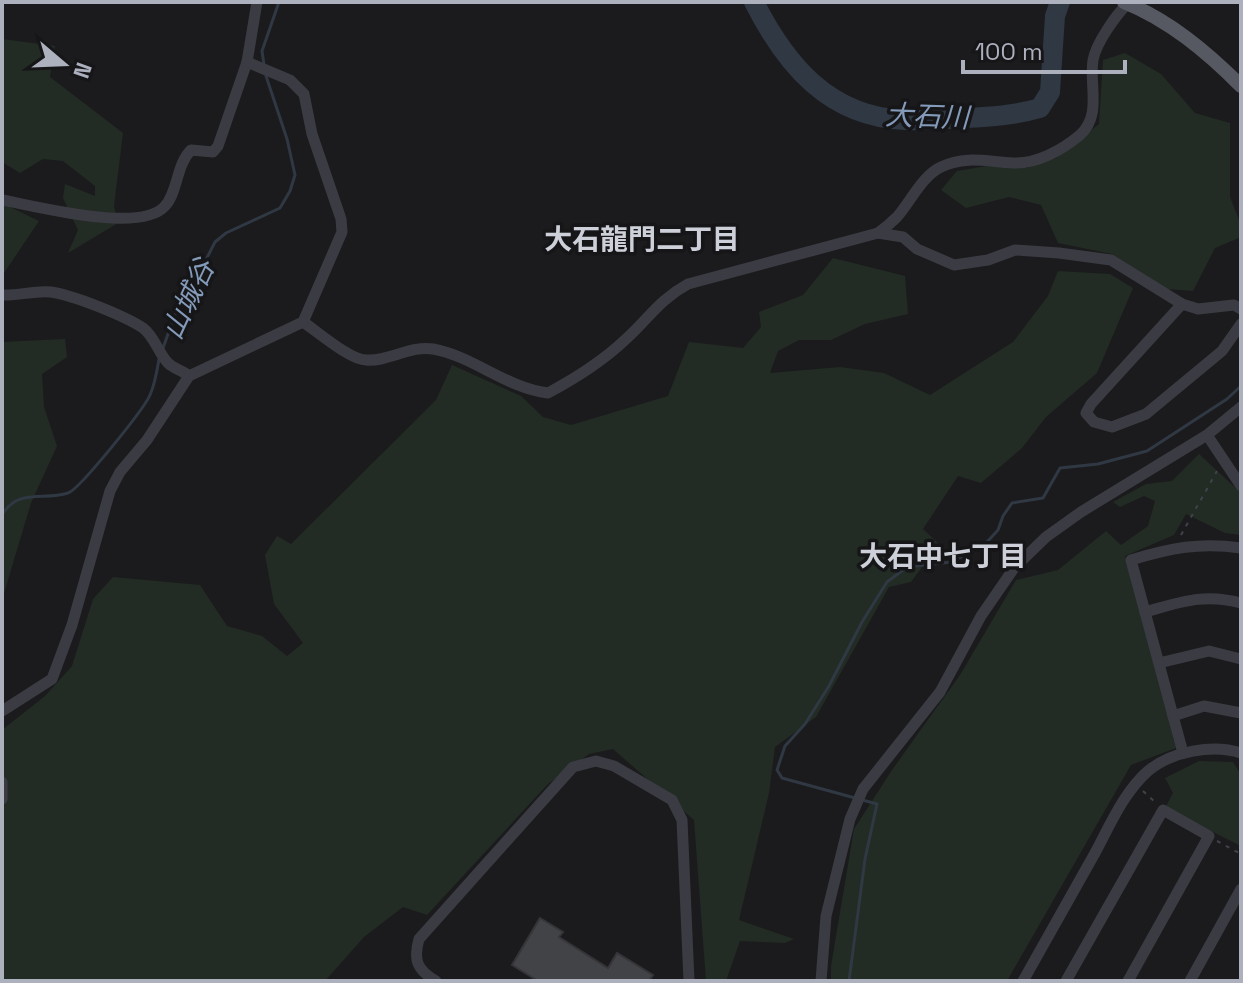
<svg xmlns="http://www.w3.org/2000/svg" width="1243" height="983" font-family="'Space Grotesk','Noto Sans JP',sans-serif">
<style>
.green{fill:#222c24}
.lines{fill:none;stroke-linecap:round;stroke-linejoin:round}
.stream{stroke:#2f3843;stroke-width:3}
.river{stroke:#2f3843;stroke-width:20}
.building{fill:#424347;stroke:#353539;stroke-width:2}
.path{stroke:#41434a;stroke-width:2;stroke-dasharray:4 6;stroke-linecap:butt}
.minor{stroke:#3b3c43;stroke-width:11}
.major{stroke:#575962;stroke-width:14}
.labels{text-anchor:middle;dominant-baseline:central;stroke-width:7;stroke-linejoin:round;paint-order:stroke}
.water-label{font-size:28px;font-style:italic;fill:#839ab9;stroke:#161618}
.neighbourhood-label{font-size:28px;font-weight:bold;fill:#ced0d9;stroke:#161618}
</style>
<rect width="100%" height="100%" fill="#1b1b1d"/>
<g class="green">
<path d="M2,39l53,7 -5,31 73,56 -9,73 4,17 -50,30 10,-23 -15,-32 2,-14 30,12v-10l-32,-25 -20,-2 -23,14 -18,-11z"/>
<path d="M1125,53l36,21 34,39 35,10v74l11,28v12l-26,11 -22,43 -27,-2 -54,-35 -54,-11 -17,-38 -32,-8 -43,11 -25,-18 16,-19 30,-5 39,2 30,-10 43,-34 4,-64z"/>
<path d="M2,203l37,18 -37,55z"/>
<path d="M833,258l72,18 3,38 -43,10 -34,16h-32l-21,11 -8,22 70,-6 44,6 46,22 83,-53 35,-46 10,-25 52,3 23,14 -36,85 -51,44 -24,31 -41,35 -23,-7 -35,53 16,15 -28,38 -22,5 -73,130 -41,30 -6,46 -30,127 55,19 -9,4 -45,-2 -14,40h-20l-12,-161 -81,-71 -24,5 -41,30 -121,131 -24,-8 -39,30 -39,44h-323v-251l43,-34 27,-30 21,-67 20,-22 87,8 27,41 35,10 25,20 16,-13 -29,-39 -9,-49 12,-19 14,8 145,-144 16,-35 69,31 22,21 28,8 97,-29 21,-54 54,6 18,-21 -2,-15 44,-17z"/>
<path d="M65,339l2,18 -25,17 2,33 13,39 -26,57 -29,97v-258z"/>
<path d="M1199,454l42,39v42l-16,-2 -39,-19 -12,21 -49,21 51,192 -45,17 -124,216h-176v-15l23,-137 38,-59 68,-95 56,-95 42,-10 48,-39 15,14 27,-19 7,-25 -11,-5 -24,11 -7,-5 33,-18 26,-3z"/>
<path d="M1199,761l34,1 8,13v71l-76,-38 8,-15 -8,-15z"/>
</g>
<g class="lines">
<g class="stream">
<path d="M264,65l-2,-14 17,-49"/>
<path d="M163,348l13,-36 15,-23 24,-47 11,-9 54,-25 10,-17 5,-16 -8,-36 -21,-63"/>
<path d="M2,515c16,-27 41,-14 66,-22 11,-3 76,-84 82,-98 5,-11 7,-24 9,-36"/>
<path d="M849,981l16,-122 12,-55 -95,-26 -5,-8 8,-24 20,-22 24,-38 33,-64 25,-40 20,-15 44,-5 16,-8 20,-12 11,-12 5,-14 9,-13 31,-5 17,-30 38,-4 49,-13 80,-52 14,-13"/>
</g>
<path class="river" d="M754,2c32,63 75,115 151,118 15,1 29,-1 43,-1 32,-2 61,-2 92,-11l10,-16 5,-76 5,-14"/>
</g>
<path class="building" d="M540,918l23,14 -4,5 49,31 9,-15 36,22 -4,6h-111l-26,-16z"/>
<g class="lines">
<g class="path">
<path d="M1181,535l36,-64"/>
<path d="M1143,791l13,12"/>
<path d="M1217,841l24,13"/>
</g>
<g class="minor">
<path d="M2,200c34,6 139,34 163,6 13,-14 11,-41 26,-56l22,2 5,-6 29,-84 10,-60"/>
<path d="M878,233c7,-5 13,-10 19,-16 14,-16 25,-41 44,-50 25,-12 47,-5 72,-4 24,1 49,-13 67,-28 22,-20 9,-49 13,-75 3,-17 23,-45 35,-57"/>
<path d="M2,295c16,1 34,-5 49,-3 22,3 74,24 92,36 12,9 15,25 25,35 6,6 14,7 21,13"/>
<path d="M1182,304l-91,100 -5,9 8,9 18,5 34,-13 76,-63 19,-27"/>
<path d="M303,322c14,9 47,38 63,38 22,2 45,-15 67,-11 40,7 73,39 115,44 28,-15 55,-32 78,-54 24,-22 33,-39 62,-55l190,-51 25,4 14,12 37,16 34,-5 27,-10 44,3 52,7 71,44 16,5 36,-4 7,4"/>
<path d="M1207,435l34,51"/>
<path d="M1145,612c36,-10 59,-19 96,-9"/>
<path d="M1159,663l50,-12 32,8"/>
<path d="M2,711l50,-32 20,-54 38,-134 10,-19 27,-32 42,-64 114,-54 39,-90 -1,-13 -29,-85 -8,-40 -14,-14 -43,-18"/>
<path d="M1173,716l31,-10 37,7"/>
<path d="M1183,753l-52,-193c39,-12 69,-18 110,-12"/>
<path d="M2,782v17"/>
<path d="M436,981c-19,-11 -23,-21 -17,-42l154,-172 23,-6 18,5 58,34 10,20 7,161"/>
<path d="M821,981l5,-65 24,-97 13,-30 77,-97 41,-76 33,-48 32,-31 35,-25 126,-77 34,-28"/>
<path d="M1023,981c24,-43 48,-86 72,-128 15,-28 29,-61 53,-82 24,-20 65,-27 93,-18"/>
<path d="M1066,981l97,-171 46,26 -81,145"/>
<path d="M1190,981l51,-92"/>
</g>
<path class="major" d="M1124,2c45,18 83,50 117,84"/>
</g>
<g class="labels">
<g class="water-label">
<text transform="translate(927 116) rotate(2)">大石川</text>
<text transform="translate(188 299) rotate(-65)">山城谷</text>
</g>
<g class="neighbourhood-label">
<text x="642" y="239">大石龍門二丁目</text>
<text x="943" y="556">大石中七丁目</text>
</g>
</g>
<rect width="1243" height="983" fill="none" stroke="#adb0bd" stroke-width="8"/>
<g transform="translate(64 64) rotate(109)" stroke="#161618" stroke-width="6" paint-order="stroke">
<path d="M0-6L14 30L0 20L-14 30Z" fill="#adb0bd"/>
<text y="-12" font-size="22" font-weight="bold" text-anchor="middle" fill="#adb0bd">N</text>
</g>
<path d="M963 60v12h162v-12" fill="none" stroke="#adb0bd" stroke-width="4"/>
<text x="975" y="60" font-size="24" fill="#adb0bd" stroke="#161618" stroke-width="6" paint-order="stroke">100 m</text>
</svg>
